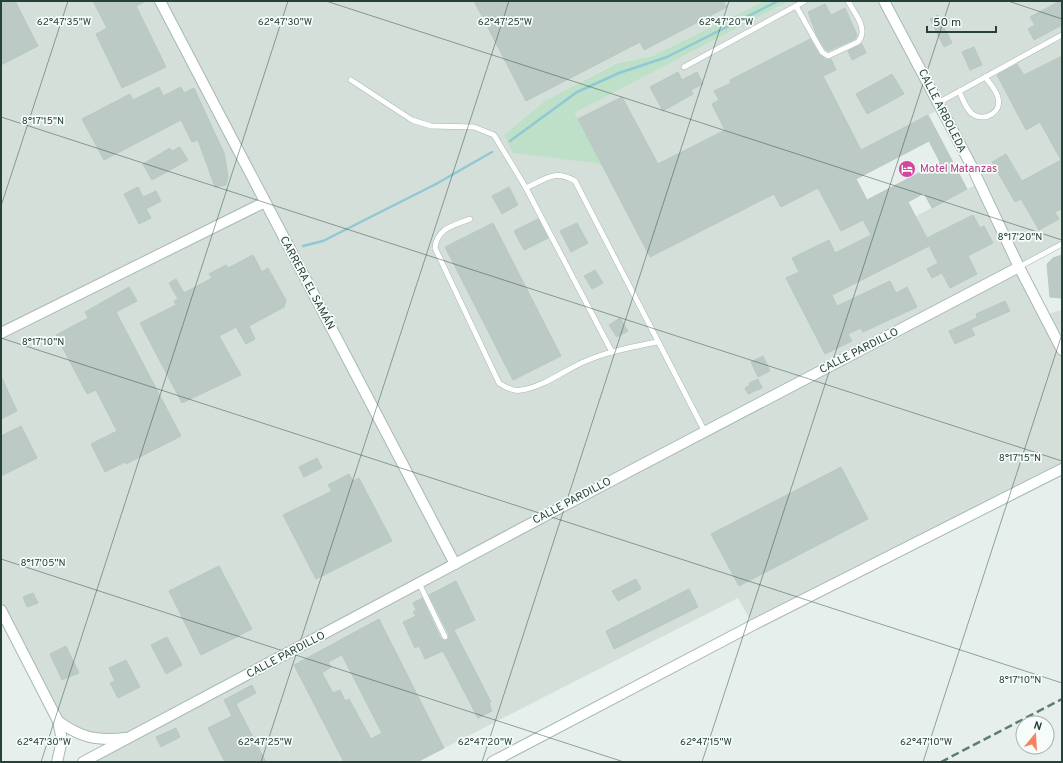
<svg xmlns="http://www.w3.org/2000/svg" width="1063" height="763" font-family="Overpass,sans-serif">
<style>
.built{fill:#d4dfda;fill-rule:evenodd}
.green{fill:#bfe0c8}
.lines{fill:none;stroke-linecap:round;stroke-linejoin:round}
.stream{stroke:#8ec9d4;stroke-width:2.5}
.building{fill:#bbcac4;stroke:#b8c9c2;fill-rule:evenodd}
.service-casing{stroke:#a8b8b2;stroke-width:6}
.minor-casing{stroke:#a8b8b2;stroke-width:12}
.service{stroke:#fff;stroke-width:5}
.minor{stroke:#fff;stroke-width:10}
.rail{stroke:#5f7d75;stroke-width:2.5;stroke-dasharray:8 4;stroke-linecap:butt}
.ticks{fill:none;stroke:#24423a;stroke-width:1;stroke-opacity:0.45}
.labels{text-anchor:middle;dominant-baseline:central;stroke-width:3.5;stroke-linejoin:round;paint-order:stroke}
.street-label{font-size:11px;fill:#24423a;stroke:#f7fbf9}
.hotel-label{font-size:11px;fill:#b23c85;stroke:#f7fbf9;text-anchor:start}
.ticks-label{font-size:10px;text-anchor:middle;fill:#24423a;stroke:#f7fbf9;stroke-width:3.5;stroke-linejoin:round;paint-order:stroke}
</style>
<rect width="100%" height="100%" fill="#e6efeb"/>
<path class="built" d="M1,1h763l-112,55 -36,7 -70,37 56,63 -27,-50 214,-112h273v243l-43,23 25,48 18,-5v154l-6,9 -303,152 -15,-27 -321,164h-334l45,-24 -22,2 -48,-19 -57,-111zM938,110l39,74 -61,32 15,29 -86,4 26,-14 -22,-43 11,-6 -15,-28z"/>
<path class="green" d="M764,1h25l-214,112 27,51 -89,-11 -9,-18 42,-35 71,-37 35,-7z"/>
<g class="lines">
<g class="stream">
<path d="M510,141l67,-49 42,-19 48,-16 111,-56"/>
<path d="M303,246l20,-5 113,-57 56,-32"/>
</g>
</g>
<g class="building">
<path d="M1,1h14l23,45 -37,19z"/>
<path d="M93,1h53l-10,5 30,61 -44,21 -26,-54 11,-6z"/>
<path d="M474,1h249l4,6 -83,43 -4,-8 -114,59z"/>
<path d="M1060,1h2v24l-28,15 -6,-11 7,-4 -5,-8z"/>
<path d="M825,4l6,11 14,-7 12,27 -2,4 -27,12 -3,-2 -8,-13 -9,-24z"/>
<path d="M938,15l14,28 -8,4 -14,-28z"/>
<path d="M810,39l9,15 7,6 5,-1 5,11 -13,6 38,74 67,-35 39,74 -35,19 -8,-15 -16,9 19,36 46,-23 7,13 4,-2 9,17 -25,13 9,18 -27,14 -8,-15 -10,5 -5,-9 11,-6 -9,-17 -97,49 5,11 53,-25 6,12 11,-6 10,20 -54,25 -2,-4 -13,6 4,7 -27,13 -39,-76 13,-6 -7,-14 37,-18 6,13 36,-18 -8,-15 -22,11 -23,-43 -37,19 -7,-13 -124,63 -72,-138 44,-22 36,67 67,-34 -13,-26 7,-4 -5,-9 17,-8 -1,-3zM929,141l11,21 -73,38 -11,-21z"/>
<path d="M862,44l4,9 -14,7 -4,-9z"/>
<path d="M974,47l8,18 -12,5 -8,-18z"/>
<path d="M1062,56v153l-7,3 4,7 -20,11 -18,-31 -6,3 -23,-40 14,-8 16,27 39,-21 -21,-38 -14,8 -29,-55 20,-11 7,11z"/>
<path d="M678,72l4,8 15,-8 6,12 -12,6 2,4 -30,17 -13,-24z"/>
<path d="M892,74l12,20 -37,20 -11,-20z"/>
<path d="M159,87l4,9 18,-9 3,6 10,-5 30,65 4,23 -2,9 -11,2 -17,-47 -6,2 -11,-22 -77,40 -22,-41 48,-25 3,6z"/>
<path d="M180,147l8,13 -36,20 -9,-16 27,-16 2,3z"/>
<path d="M138,187l5,10 13,-6 5,10 -15,8 5,9 -12,6 -15,-30z"/>
<path d="M509,187l9,18 -16,9 -10,-18z"/>
<path d="M538,219l10,19 -24,12 -10,-19z"/>
<path d="M493,223l68,133 -48,24 -68,-133z"/>
<path d="M577,223l11,20 -17,9 -11,-21z"/>
<path d="M253,255l9,17 6,-4 18,32 -2,7 -35,19 6,13 -9,5 -10,-17 -17,9 22,39 -59,28 -42,-80 36,-18 -2,-4 4,-2 -9,-16 7,-4 8,14 28,-15 -3,-4 17,-9 2,3z"/>
<path d="M1062,255v43l-12,-1 -3,-33 6,-6z"/>
<path d="M595,270l8,13 -11,6 -8,-13z"/>
<path d="M129,287l8,14 -21,11 65,124 -55,28 -1,-2 -20,10 -14,-28 26,-13 -21,-41 -9,4 -31,-59 32,-17 -3,-6z"/>
<path d="M1005,301l5,10 -39,17 4,7 -20,9 -6,-13 28,-13 -1,-4z"/>
<path d="M620,318l8,13 -11,6 -8,-12z"/>
<path d="M763,356l7,15 -12,6 -7,-15z"/>
<path d="M1,376l16,35 -16,8z"/>
<path d="M758,379l4,9 -14,6 -3,-6 5,-3 -1,-2z"/>
<path d="M21,426l16,32 -36,18v-40z"/>
<path d="M317,458l5,10 -18,9 -5,-10z"/>
<path d="M841,467l27,52 -129,67 -28,-52z"/>
<path d="M349,474l4,7 6,-3 33,63 -76,38 -33,-64 49,-24 -4,-6z"/>
<path d="M219,566l33,63 -51,26 -32,-64z"/>
<path d="M636,579l5,10 -23,12 -6,-10z"/>
<path d="M456,581l19,39 -21,10 37,72 -2,1 3,8 -14,7 -35,-67 -18,8 -6,-13 -4,2 -12,-26 13,-6 -3,-4 3,-2 -3,-7 9,-5 19,41 6,1 2,-5 -20,-40z"/>
<path d="M689,589l9,18 -84,42 -8,-18z"/>
<path d="M33,593l5,10 -11,4 -4,-10z"/>
<path d="M379,619l65,129 -27,14h-73l-50,-97zM342,655l40,78 -11,6 -22,-40 -4,2 -5,-11 -7,3 -11,-20 9,-6 -3,-5z"/>
<path d="M167,637l15,28 -16,9 -15,-29z"/>
<path d="M66,646l13,27 -17,7 -12,-26z"/>
<path d="M126,660l14,27 -22,11 -8,-15 5,-2 -6,-13z"/>
<path d="M252,685l4,8 -20,11 30,58h-41l-17,-34 24,-12 -8,-16z"/>
<path d="M176,728l4,9 -19,10 -5,-10z"/>
</g>
<g class="lines">
<g class="service-casing">
<g id="service">
<path d="M796,6l26,46 6,4 30,-14c11,-13 -3,-28 -10,-41"/>
<path d="M684,67l121,-66"/>
<path d="M351,80l61,40 19,6 43,1 20,8 32,53 86,164"/>
<path d="M959,91c4,8 7,19 15,24 11,6 28,-2 24,-17 -1,-7 -8,-15 -13,-21"/>
<path d="M938,103l124,-68"/>
<path d="M526,188c20,-9 29,-19 49,-7l130,251"/>
<path d="M470,219c-17,7 -33,9 -35,29l64,135c6,4 14,9 22,7 21,-2 45,-21 65,-29 23,-10 47,-14 71,-19"/>
<path d="M1019,267l43,-23"/>
<path d="M419,583l26,54"/>
</g>
</g>
<g class="minor-casing">
<g id="minor">
<path d="M160,1l295,563"/>
<path d="M884,1l87,164 48,102 43,83"/>
<path d="M1,333l264,-131"/>
<path d="M1,610l57,111 4,19 -5,22"/>
<path d="M58,721c23,17 39,20 67,17"/>
<path d="M83,762l505,-269 431,-226"/>
<path d="M492,762l261,-137 309,-156"/>
</g>
</g>
<use href="#service" class="service"/>
<use href="#minor" class="minor"/>
<path class="rail" d="M941,762l121,-63"/>
</g>
<path class="ticks" d="M326,1l736,239M1008,1l54,18M1,117l1061,344M1,206l67,-205M1,338l1061,345M1,559l623,203M41,762l247,-761M261,762l248,-761M482,762l247,-761M702,762l248,-761M923,762l139,-428"/>
<defs>
<g id="hotel-disc" transform="scale(0.9)"><circle r="9.5" fill="#d1479c" stroke="#f7fbf9"/><path d="M-6-4.5h1.5V1H6V5H4.5V3h-9V5H-6ZM-4 0a1.8 1.8 0 1 1 3.6 0ZM.5 0V-2.5h3Q6-2.5 6 0Z" fill="#fff"/></g>
</defs>
<g fill-rule="evenodd">
<use href="#hotel-disc" x="907" y="169"/>
</g>
<g class="labels">
<g class="street-label">
<text transform="translate(942 111) rotate(63)">CALLE ARBOLEDA</text>
<text transform="translate(307 283) rotate(62)">CARRERA EL SAMÁN</text>
<text transform="translate(859 351) rotate(-27)">CALLE PARDILLO</text>
<text transform="translate(572 501) rotate(-28)">CALLE PARDILLO</text>
<text transform="translate(286 655) rotate(-28)">CALLE PARDILLO</text>
</g>
<g class="hotel-label">
<text x="920" y="169">Motel Matanzas</text>
</g>
</g>
<g class="ticks-label">
<text x="64" y="25">62°47'35"W</text>
<text x="285" y="25">62°47'30"W</text>
<text x="505" y="25">62°47'25"W</text>
<text x="726" y="25">62°47'20"W</text>
<text x="43" y="124">8°17'15"N</text>
<text x="1020" y="240">8°17'20"N</text>
<text x="43" y="345">8°17'10"N</text>
<text x="1020" y="461">8°17'15"N</text>
<text x="43" y="566">8°17'05"N</text>
<text x="1020" y="683">8°17'10"N</text>
<text x="44" y="745">62°47'30"W</text>
<text x="265" y="745">62°47'25"W</text>
<text x="485" y="745">62°47'20"W</text>
<text x="706" y="745">62°47'15"W</text>
<text x="926" y="745">62°47'10"W</text>
</g>
<rect width="1063" height="763" fill="none" stroke="#24423a" stroke-width="4"/>
<g transform="translate(1035 735) rotate(18)"><circle r="19" fill="#f7fbf9" stroke="#a3b1ad"/>
<path d="M0-3L7 15L0 10L-7 15Z" fill="#f4845f"/>
<text y="-6" font-size="11" font-weight="bold" text-anchor="middle" fill="#24423a">N</text>
</g>
<path d="M927 26v6h69v-6" fill="none" stroke="#24423a" stroke-width="2"/>
<text x="933" y="26" font-size="12" fill="#24423a" stroke="#f7fbf9" stroke-width="3" paint-order="stroke">50 m</text>
</svg>
